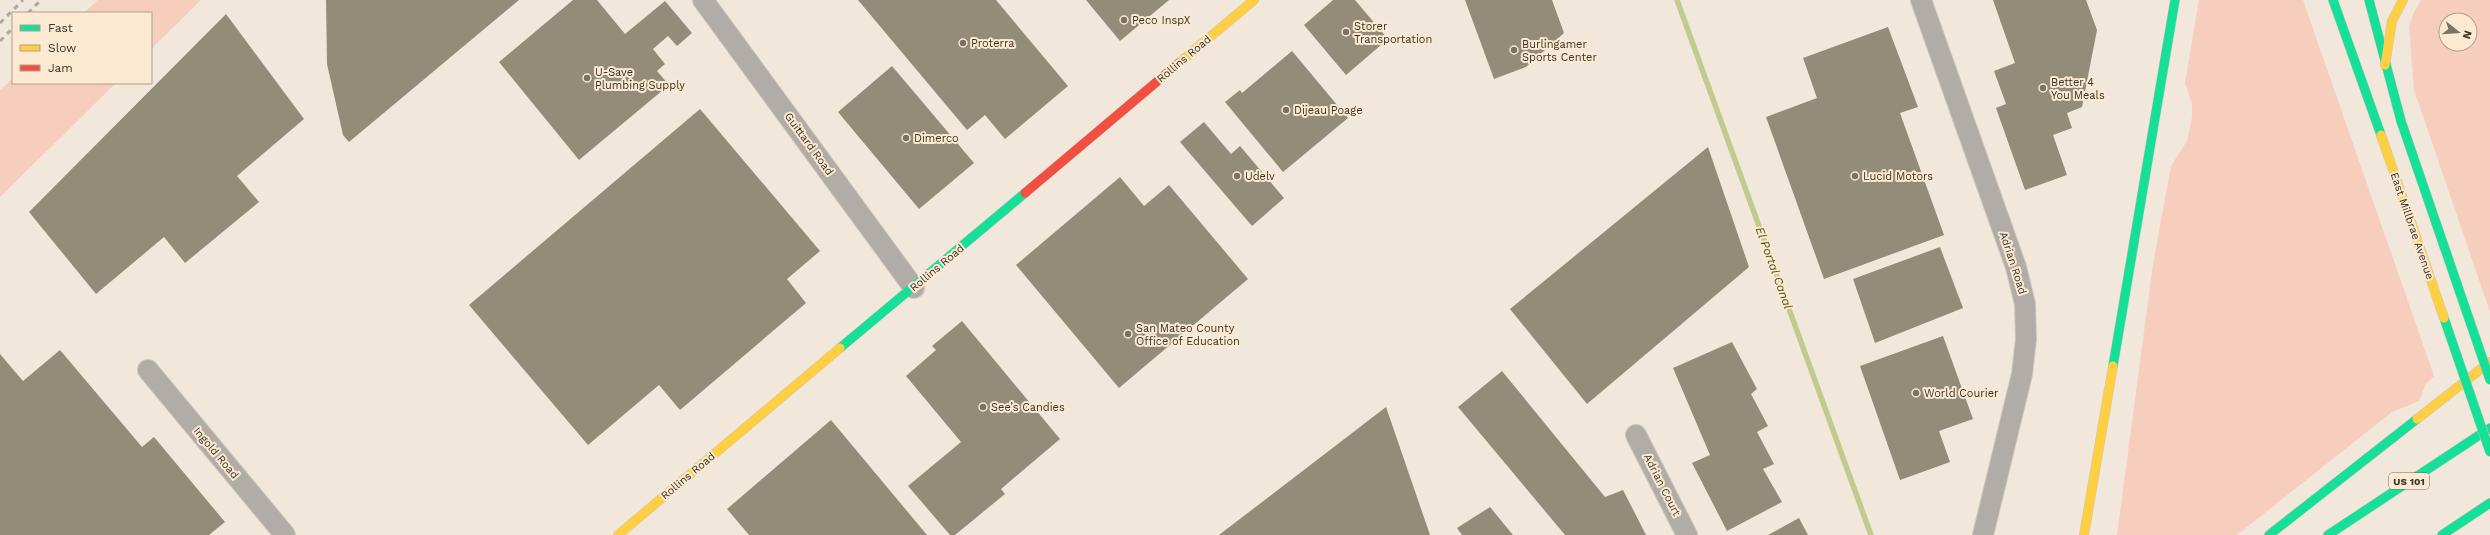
<svg xmlns="http://www.w3.org/2000/svg" width="2490" height="535" font-family="'Work Sans',sans-serif">
<style>
.green{fill:#f7cebe;fill-rule:evenodd}
.lines{fill:none;stroke-linecap:round;stroke-linejoin:round}
.stream{stroke:#c1cb8d;stroke-width:5.5}
.building{fill:#928c79}
.street-casing{stroke:#cec6bd;stroke-width:22}
.fast-casing{stroke:#cec6bd;stroke-width:10}
.slow-casing{stroke:#cec6bd;stroke-width:10}
.jam-casing{stroke:#cec6bd;stroke-width:10}
.street{stroke:#b1aca6;stroke-width:20}
.fast{stroke:#16e098;stroke-width:9}
.slow{stroke:#ffcf43;stroke-width:9}
.jam{stroke:#f24e42;stroke-width:9}
.rail{stroke:#aea8a1;stroke-width:3;stroke-dasharray:5 5;stroke-linecap:butt}
.fast-bridge-casing{stroke:#cec6bd;stroke-width:10;stroke-linecap:butt}
.slow-bridge-casing{stroke:#cec6bd;stroke-width:10;stroke-linecap:butt}
.fast-bridge{stroke:#16e098;stroke-width:9}
.slow-bridge{stroke:#ffcf43;stroke-width:9}
.poi-dot{fill:#797267;stroke:#fbead1;stroke-width:1.5}
.labels{text-anchor:middle;dominant-baseline:central;stroke-width:4;stroke-linejoin:round;paint-order:stroke}
.shield{fill:#fbead1;stroke:#73695b;stroke-width:1}
.shield-label{font-size:10px;font-weight:bold;fill:#393229}
.poi-label{font-size:11px;fill:#393229;stroke:#fbead1;text-anchor:start}
.street-label{font-size:11px;fill:#393229;stroke:#fbead1}
.water-label{font-size:12px;font-style:italic;fill:#4c571d;stroke:#fbead1}
</style>
<rect width="100%" height="100%" fill="#f1e8db"/>
<g class="green">
<path d="M98,0h103l-50,49v-36h-67z"/>
<path d="M2199,0h104l131,376 -8,8 -7,17 -27,11 -155,123h-120l36,-271 18,-98 16,-25 5,-24v-13l-7,-21z"/>
<path d="M2421,0h69v312l-76,-222 -5,-63 5,-15zM2446,20h24v24h-24z"/>
<path d="M13,78v5h103l-116,114v-107z"/>
</g>
<g class="lines">
<path class="stream" d="M1677,0l194,535"/>
</g>
<g class="building">
<path d="M326,0h193l-170,142 -6,-7 -16,-71z"/>
<path d="M573,0h24l28,34 40,-33 27,32 -15,13 -9,-10 -15,13 12,15 -8,7 12,14 -90,75 -80,-98z"/>
<path d="M858,0h138l72,86 -63,53 -20,-24 -18,15z"/>
<path d="M1086,0h83l-49,41z"/>
<path d="M1333,0h22l33,39 -42,36 -42,-50z"/>
<path d="M1465,0h87l12,33 -38,34 -32,12z"/>
<path d="M1993,0h93l11,30 -15,77 -15,6 5,15 -19,7 14,40 -42,15 -29,-82 10,-4 -12,-33 21,-8z"/>
<path d="M226,14l78,105 -67,57 22,26 -74,61 -21,-26 -68,57 -67,-82z"/>
<path d="M1888,27l30,80 -18,6 44,122 -120,44 -58,-162 51,-19 -14,-40z"/>
<path d="M1292,51l56,67 -65,54 -58,-70 15,-12 2,3z"/>
<path d="M892,66l82,97 -55,46 -81,-97z"/>
<path d="M700,109l120,142 -33,28 19,24 -126,107 -21,-25 -71,60 -119,-140z"/>
<path d="M1204,122l27,32 9,-8 44,52 -32,28 -72,-84z"/>
<path d="M1708,147l41,120 -162,137 -77,-95z"/>
<path d="M1120,177l24,29 25,-21 79,94 -129,109 -103,-123z"/>
<path d="M1940,247l23,61 -88,35 -22,-64z"/>
<path d="M962,321l98,118 -59,50 4,5 -50,41h-5l-42,-49 53,-44 -55,-66 30,-26 -4,-4z"/>
<path d="M1943,336l30,83 -34,12 11,31 -50,18 -40,-114z"/>
<path d="M1732,342l25,47 -6,5 17,32 -11,6 17,32 -11,5 19,33 -55,29 -35,-68 18,-8 -37,-87z"/>
<path d="M60,350l82,97 12,-10 71,85 -16,13h-209v-181l23,27z"/>
<path d="M1502,371l103,126 18,-7 23,45h-81l-107,-128z"/>
<path d="M1386,407l44,128h-211z"/>
<path d="M831,420l96,115h-178l-22,-26z"/>
<path d="M1490,507l23,28h-51l-5,-7z"/>
<path d="M1799,518l9,17h-40z"/>
</g>
<g class="lines">
<g class="street-casing">
<g id="street">
<path d="M703,0l211,288"/>
<path d="M1921,0l95,267 9,37 1,35 -4,35 -39,161"/>
<path d="M148,370l137,165"/>
<path d="M1636,435l51,100"/>
</g>
</g>
<g class="fast-casing">
<g id="fast">
<path d="M2333,0l48,135"/>
<path d="M2369,0l32,121"/>
<path d="M840,348l185,-155"/>
<path d="M2113,366l62,-366"/>
<path d="M2269,535l148,-116"/>
<path d="M2328,535l162,-107"/>
<path d="M2442,535l48,-32"/>
</g>
</g>
<g class="slow-casing">
<g id="slow">
<path d="M1179,63l75,-63"/>
<path d="M2385,65l7,-44 11,-21"/>
<path d="M2417,419l73,-57"/>
<path d="M618,535l222,-187"/>
<path d="M2084,535l29,-169"/>
</g>
</g>
<g class="jam-casing">
<path id="jam" d="M1025,193l154,-130"/>
</g>
<use href="#street" class="street"/>
<use href="#fast" class="fast"/>
<use href="#slow" class="slow"/>
<use href="#jam" class="jam"/>
<g class="rail">
<path d="M28,13l13,-13"/>
<path d="M0,23l23,-23"/>
<path d="M0,41l13,-13"/>
</g>
<g class="fast-bridge-casing">
<g id="fast-bridge">
<path d="M2401,121l89,259"/>
<path d="M2444,318l46,134"/>
</g>
</g>
<g class="slow-bridge-casing">
<path id="slow-bridge" d="M2381,135l63,183"/>
</g>
<use href="#fast-bridge" class="fast-bridge"/>
<use href="#slow-bridge" class="slow-bridge"/>
</g>
<g class="poi-dot">
<circle cx="1124" cy="20" r="4"/>
<circle cx="1346" cy="32" r="4"/>
<circle cx="963" cy="43" r="4"/>
<circle cx="1514" cy="50" r="4"/>
<circle cx="587" cy="78" r="4"/>
<circle cx="2043" cy="88" r="4"/>
<circle cx="1286" cy="110" r="4"/>
<circle cx="906" cy="138" r="4"/>
<circle cx="1237" cy="176" r="4"/>
<circle cx="1855" cy="176" r="4"/>
<circle cx="1128" cy="334" r="4"/>
<circle cx="1916" cy="393" r="4"/>
<circle cx="983" cy="407" r="4"/>
</g>
<g class="labels">
<rect class="shield" x="2389" y="473" width="40" height="16" rx="3"/>
<g class="shield-label">
<text x="2409" y="481">US 101</text>
</g>
<g class="poi-label">
<text x="1132" y="20">Peco InspX</text>
<text x="1354" y="26">Storer<tspan x="1354" dy="13">Transportation</tspan></text>
<text x="971" y="43">Proterra</text>
<text x="1522" y="44">Burlingamer<tspan x="1522" dy="13">Sports Center</tspan></text>
<text x="595" y="72">U-Save<tspan x="595" dy="13">Plumbing Supply</tspan></text>
<text x="2051" y="82">Better 4<tspan x="2051" dy="13">You Meals</tspan></text>
<text x="1294" y="110">Dijeau Poage</text>
<text x="914" y="138">Dimerco</text>
<text x="1245" y="176">Udelv</text>
<text x="1863" y="176">Lucid Motors</text>
<text x="1136" y="328">San Mateo County<tspan x="1136" dy="13">Office of Education</tspan></text>
<text x="1924" y="393">World Courier</text>
<text x="991" y="407">See’s Candies</text>
</g>
<g class="street-label">
<text transform="translate(1184 59) rotate(-40)">Rollins Road</text>
<text transform="translate(809 144) rotate(54)">Guittard Road</text>
<text transform="translate(2412 226) rotate(71)">East Millbrae Avenue</text>
<text transform="translate(2013 263) rotate(72)">Adrian Road</text>
<text transform="translate(937 268) rotate(-40)">Rollins Road</text>
<text transform="translate(216 453) rotate(50)">Ingold Road</text>
<text transform="translate(688 476) rotate(-40)">Rollins Road</text>
<text transform="translate(1662 485) rotate(63)">Adrian Court</text>
</g>
<g class="water-label">
<text transform="translate(1774 268) rotate(70)">El Portal Canal</text>
</g>
</g>
<rect x="12" y="12" width="140" height="72" fill="#fbead1" stroke="#ada08e"/>
<rect x="20" y="25" width="20" height="6" fill="#16e098" stroke="#ada08e"/>
<text x="48" y="32" font-size="12" fill="#393229">Fast</text>
<rect x="20" y="45" width="20" height="6" fill="#ffcf43" stroke="#ada08e"/>
<text x="48" y="52" font-size="12" fill="#393229">Slow</text>
<rect x="20" y="65" width="20" height="6" fill="#f24e42" stroke="#ada08e"/>
<text x="48" y="72" font-size="12" fill="#393229">Jam</text>
<g transform="translate(2458 32) rotate(107)"><circle r="19" fill="#fbead1" stroke="#ada08e"/>
<path d="M0-3L7 15L0 10L-7 15Z" fill="#797267"/>
<text y="-6" font-size="11" font-weight="bold" text-anchor="middle" fill="#393229">N</text>
</g>
</svg>
